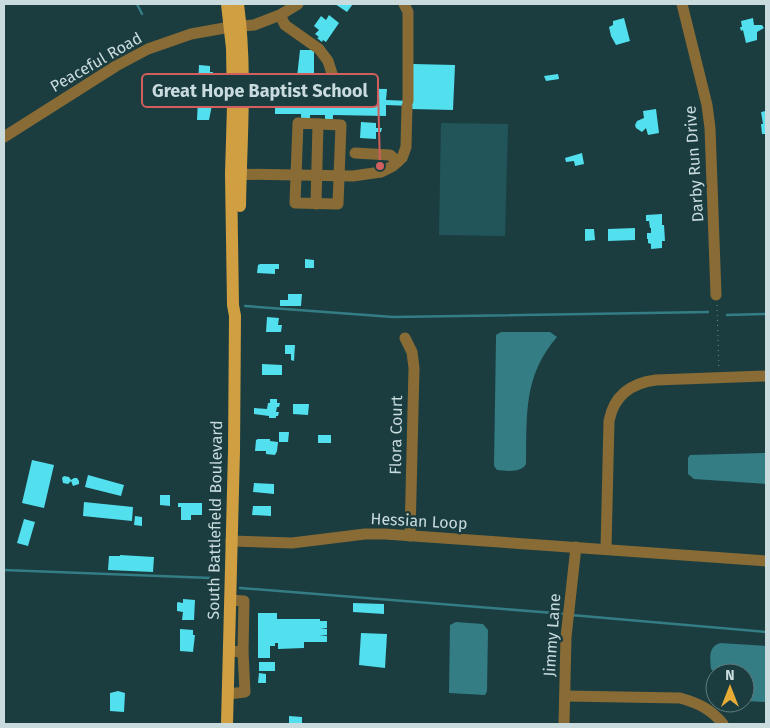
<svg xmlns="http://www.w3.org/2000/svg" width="770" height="728" font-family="'Fira Sans',sans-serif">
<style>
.green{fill:#21555a}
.water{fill:#347d85}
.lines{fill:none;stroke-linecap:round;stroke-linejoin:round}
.stream{stroke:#347d85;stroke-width:2.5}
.building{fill:#52e0ee}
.path{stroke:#728c8f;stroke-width:1;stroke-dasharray:1 4;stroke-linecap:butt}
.minor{stroke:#896b35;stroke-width:11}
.major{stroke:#d09f42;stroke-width:12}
.labels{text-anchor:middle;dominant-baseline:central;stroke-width:5;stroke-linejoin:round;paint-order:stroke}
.street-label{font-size:16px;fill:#c9dbdd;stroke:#1b3d40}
.leader{fill:none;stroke:#d25e5e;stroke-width:2}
.callout-dot{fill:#d25e5e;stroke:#1b3d40;stroke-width:2}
.callout{fill:#1b3d40;stroke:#d25e5e;stroke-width:2}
.callout-label{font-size:18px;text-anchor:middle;font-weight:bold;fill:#c9dbdd}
</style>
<rect width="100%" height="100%" fill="#1b3d40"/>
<path class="green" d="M441,123l67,1 -3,112 -66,-1z"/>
<g class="water">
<path d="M501,332h49l7,5c-34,39 -30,78 -31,127 -5,9 -19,7 -29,6l-3,-4 2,-127v-4z"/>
<path d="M766,453v31l-72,-5 -6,-5v-16l2,-3z"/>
<path d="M456,622l27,2 5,6 -1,61 -2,4 -36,-2 1,-68z"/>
<path d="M720,643l46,3v56l-21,-1v-28c-10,0 -28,4 -34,-4 -1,-11 -3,-22 9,-26z"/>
</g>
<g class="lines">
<g class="stream">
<path d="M137,4l5,10"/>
<path d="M245,306l148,11 315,-5"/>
<path d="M727,315l39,-1"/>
<path d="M4,570l207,8 5,2 5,7"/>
<path d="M240,588l326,26"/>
<path d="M571,615l195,17"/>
</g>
</g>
<g class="building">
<path d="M335,4h18l-6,8z"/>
<path d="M329,15l10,8 -13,19 -3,-2 -1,2 -5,-4 2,-1 -4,-3 4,-4 -5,-4 7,-10 5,4z"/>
<path d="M624,18l6,23 -14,4 -5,-9 -2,-9 4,-2v-4z"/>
<path d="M753,18l1,7h8l2,3 -7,4v8l-11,3 -3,-13 -2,1 -1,-4h2l-1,-6z"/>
<path d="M300,50h14v28l6,1 -1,18h2v-3h8v-6l58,1 -1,11 25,1 2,-37 42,1 -2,45 -42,-1v-3l-25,-1v11l-53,-1v4h-8v-4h-15v5h-9v-6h-26v-20l24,1v-18h-2z"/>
<path d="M199,65l11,1v6h3l-1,7h-2l-1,8h-11z"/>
<path d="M558,74l1,5 -13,2 -2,-5z"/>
<path d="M198,99h11v5l3,1 -3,15h-12z"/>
<path d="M656,109l3,24 -11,2 -2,-7 -4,4 -6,-4 -1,-3 2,-4 7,-3 -1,-7z"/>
<path d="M766,111v23h-4l-1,-10h2l-2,-12z"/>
<path d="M361,122l15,1v5h6l-1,4h-5v7l-16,-1z"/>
<path d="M582,153l2,11 -9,2 -1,-5 -8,1 -1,-4z"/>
<path d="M662,214v11h2l1,16h-3v7l-11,1v-5l-3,-1v-4h-1v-6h4v-5h-1l-1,-7h-3v-6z"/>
<path d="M635,228v12l-27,1v-12z"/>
<path d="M585,229h9l1,11 -10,1z"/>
<path d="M305,259l9,1v8h-9z"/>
<path d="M260,264h19v5h-4v5l-18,-1 1,-8z"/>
<path d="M288,294h14l-1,12h-21v-6h8z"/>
<path d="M267,317l12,1 -1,7h4l-1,7h-15z"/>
<path d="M285,345h10l-1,16 -3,-1v-6h-6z"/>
<path d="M262,364l20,1v10h-20z"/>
<path d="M270,399h7v4h3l-1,4h-2l-1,5h3l-1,4h-2v2h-7v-2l-15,-2v-6l13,1 1,-6h2z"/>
<path d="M293,404h16l-1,11 -15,-1z"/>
<path d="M279,432h10l-1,10h-9z"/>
<rect x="318" y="435" width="13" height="8"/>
<path d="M258,439h12v2l8,1 -1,9 -2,4 -9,-1v-3h-11l1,-11z"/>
<path d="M32,460l22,5 -10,43 -22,-5z"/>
<path d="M88,475l36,10 -3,11 -36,-9z"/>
<path d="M64,476l5,1 2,3 3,-2h3l2,3v3l-6,2 -2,-5 -3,3 -5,-1 -1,-5z"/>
<path d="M254,483l20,1v10l-21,-2z"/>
<path d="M160,495h10v11l-10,-1z"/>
<path d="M84,502l49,5 -1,14 -49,-5z"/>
<path d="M178,503h24v12h-11v5h-10v-13h-3z"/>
<path d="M253,506h18v10l-19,-1z"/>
<path d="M135,516l7,1v9l-8,-1z"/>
<path d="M24,519l11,3 -7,24 -11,-3z"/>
<path d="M120,555l34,2 -1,15 -45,-2 1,-14h11z"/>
<path d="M183,599l12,1 -1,20h-12l1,-8 -6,-1v-8l1,-1 5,1z"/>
<path d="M353,603l31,1v10l-31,-2z"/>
<path d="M258,613h19v6h43v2h7v7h-7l7,1v6h-8l8,1v6h-23v6l-26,1v-6h-3v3h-5v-3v15h-12z"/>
<path d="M180,629l13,1v5h2l-2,17 -13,-1z"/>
<path d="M361,633l26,1 -2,34 -26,-3z"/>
<rect x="259" y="662" width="16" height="9"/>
<path d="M259,673l7,1v9h-8z"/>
<path d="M118,691l7,2 -1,19 -14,-1v-18z"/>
<path d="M289,716l13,1v7h-13z"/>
</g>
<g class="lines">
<path class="path" d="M717,305l2,64"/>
<g class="minor">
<path d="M404,4l4,8v89"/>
<path d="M682,4l25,101 3,23 6,167"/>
<path d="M280,15l5,10 34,24 9,12 6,19"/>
<path d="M298,123l43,2 -3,79 -43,-1z"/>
<path d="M4,137l112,-71 32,-17 43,-15 39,-7 24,-2 26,-10 18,-11"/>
<path d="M355,153l35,2 8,7"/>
<path d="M232,174l121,2 28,-4 12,-6 9,-8 4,-11 1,-41"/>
<path d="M316,204l2,-80"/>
<path d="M405,338l7,14 2,16 -4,168"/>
<path d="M231,541l61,2 73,-9h20l381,27"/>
<path d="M606,549l3,-128c5,-26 22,-38 47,-41l110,-4"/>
<path d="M229,651l14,1 1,-51 -14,-1"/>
<path d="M228,694l17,-2 -2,-40"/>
<path d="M565,696l115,2c18,5 31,11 43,26"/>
<path d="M564,724l2,-87 10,-90"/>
</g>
<g class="major">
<path d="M238,4c9,67 3,135 2,202"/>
<path d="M227,724l7,-273 1,-135 -2,-11 -2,-131 2,-68 -1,-58 -5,-44"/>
</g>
</g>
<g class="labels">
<g class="street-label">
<text transform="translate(96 62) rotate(-30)">Peaceful Road</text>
<text transform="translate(694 164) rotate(-94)">Darby Run Drive</text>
<text transform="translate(396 435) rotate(-89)">Flora Court</text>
<text transform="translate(215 520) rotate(-89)">South Battlefield Boulevard</text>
<text transform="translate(419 521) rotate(3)">Hessian Loop</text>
<text transform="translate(552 635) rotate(-86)">Jimmy Lane</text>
</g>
</g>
<path class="leader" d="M380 166L378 90"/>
<circle class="callout-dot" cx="380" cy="166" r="5"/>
<rect class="callout" x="142" y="74" width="236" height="33" rx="5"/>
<g class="callout-label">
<text x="260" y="97">Great Hope Baptist School</text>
</g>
<rect width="770" height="728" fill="none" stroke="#c9dbdd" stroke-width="10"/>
<g transform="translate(730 688)"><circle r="24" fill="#1b3d40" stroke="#617c7f"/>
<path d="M0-4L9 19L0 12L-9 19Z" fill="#e7ac36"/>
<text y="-8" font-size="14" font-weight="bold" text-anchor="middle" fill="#c9dbdd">N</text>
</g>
</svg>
